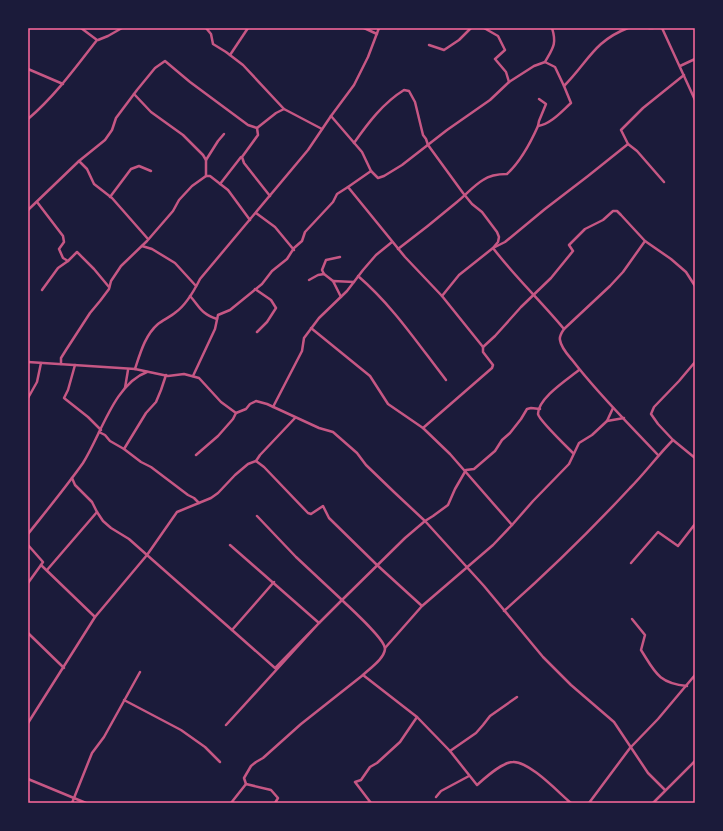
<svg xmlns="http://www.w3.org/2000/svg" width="723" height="831" font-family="Literata,serif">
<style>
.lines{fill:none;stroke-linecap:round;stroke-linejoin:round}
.minor{stroke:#c65784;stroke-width:2.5}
.neatline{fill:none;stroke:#ff6b9d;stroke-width:1.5}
</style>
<rect width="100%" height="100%" fill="#1b1b3a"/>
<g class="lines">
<g class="minor">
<path d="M206,28l5,6 2,10 13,8 17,13 41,44"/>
<path d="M364,28l13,6"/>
<path d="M484,28l14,8 7,14 -10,9 11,13 3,10"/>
<path d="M649,28h4"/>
<path d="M662,28l33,72"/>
<path d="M98,40l10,-4 14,-8"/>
<path d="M429,45l15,5 15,-10 12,-12"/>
<path d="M230,55l18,-27"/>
<path d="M545,62c8,-14 12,-18 7,-34"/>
<path d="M680,66l15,-7"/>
<path d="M28,69l35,15"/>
<path d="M134,94l17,18 32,23 20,20 3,5v16"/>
<path d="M331,116l31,36 9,19 7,7 6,-2 18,-11 45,-35 43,-30 19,-18 25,-16 11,-4 10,5 9,19c24,-24 30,-45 64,-58"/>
<path d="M28,119c27,-23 48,-52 69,-79l-16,-12"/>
<path d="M538,126l1,-5 7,-17 -7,-5"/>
<path d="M257,128l1,7 -16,22 2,6 26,33"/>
<path d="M354,143c14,-20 29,-40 50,-53l5,1 6,11 8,33 3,4 2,6 35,48 9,11 10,8 15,20 2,5 -1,5 -5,6c22,29 48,53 71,81"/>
<path d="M628,144l9,7 27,31"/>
<path d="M206,160l12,-19 6,-7"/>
<path d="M79,161l8,8 7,15 18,14 36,41"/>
<path d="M371,171l-23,16 57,70 37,39 41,51"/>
<path d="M220,184l21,-27"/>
<path d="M110,197l21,-28 8,-3 12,5"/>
<path d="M37,202l26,34 1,6 -5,7 4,9 5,3 9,-9 17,17 15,18"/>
<path d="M28,210l51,-49 26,-21 7,-10 4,-12 21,-28 18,-22 10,-7 25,21 58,43 9,3 19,-15 8,-4 38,20"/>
<path d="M256,213l19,14 19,23"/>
<path d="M645,241l-22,31 -13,14 -46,43c-2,3 -5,7 -4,11 1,8 8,15 13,21 26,34 56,63 85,94"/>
<path d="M142,246l10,3 23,14 21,23"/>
<path d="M398,249c20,-15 40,-31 59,-47 9,-7 16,-16 26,-22 7,-5 15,-6 24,-6 14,-13 23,-30 31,-48 13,-2 24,-15 33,-23l-7,-17"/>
<path d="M324,274l-2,-4 4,-10 14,-3"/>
<path d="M358,276c35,30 60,68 88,104"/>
<path d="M309,280l9,-5 6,-1 9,7"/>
<path d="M255,289l16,11 5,8 -9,14 -10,10"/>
<path d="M42,290l16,-22 10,-7"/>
<path d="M190,296c10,11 11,18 27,23"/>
<path d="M442,296l17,-21 34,-27 12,-6 40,-33 43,-33 40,-32 -7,-14 22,-22 41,-33"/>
<path d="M341,297l-8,-16 21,1"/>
<path d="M311,328l59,48 18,28 35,24 27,26 62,71"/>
<path d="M28,362l107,7 33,7 16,-2 15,4 22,24 15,11"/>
<path d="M695,362l-16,19 -25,26 -3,7 7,10 15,16 22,18"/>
<path d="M61,364v-6l5,-8 24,-37 10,-12 9,-12 2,-8 10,-15 26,-25 26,-30 6,-11 13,-14 14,-10h4l18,14 22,30"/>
<path d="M75,365l-7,25 -4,8 24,19 13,13"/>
<path d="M135,369c5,-15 10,-34 23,-45 5,-4 12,-7 18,-12 11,-8 18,-21 24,-33l108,-129 23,-34 23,-31 14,-28 11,-29"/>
<path d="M166,375l-5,15 -5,12 -10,11 -22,36 17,13 10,5 37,28 6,3 5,5"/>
<path d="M193,376l22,-47 3,-14 12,-5 32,-26 10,-13 15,-12 7,-11 8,-7 3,-9 28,-30 4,-8 11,-7"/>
<path d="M125,388l3,-18"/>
<path d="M28,398l9,-16 4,-19"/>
<path d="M273,407l29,-56 2,-13 15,-20 28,-27 16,-21 13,-15 16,-13"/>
<path d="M607,421l17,-3"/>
<path d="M423,428l69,-60 1,-3 -10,-13v-5l12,-11 26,-29 30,-29 22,-27 -4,-6 16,-16 18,-9 10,-9h4l4,4 24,26 26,18 15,13 9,14"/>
<path d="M99,432l6,3 5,6 14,8"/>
<path d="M573,453c-6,-6 -34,-33 -35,-39 0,-16 30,-35 41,-44"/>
<path d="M196,455l22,-19 15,-17 3,-6 10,-4 4,-5 6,-3 11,3 52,24 14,4 24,21 9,12 28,27 31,29 59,65 59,71 28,28 43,37 34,51 17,17"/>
<path d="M256,461l4,-6 35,-37"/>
<path d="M72,478l3,7 17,17 5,10 6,9 8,7 18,11 18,16 30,-43 34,-14 7,-5 17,-18 13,-11 8,-3 8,6 44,46 3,1 12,-8 6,12 48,47 45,41"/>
<path d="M257,516l39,41 46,43 63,-62 20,-17 8,-5 15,-11 7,-16 11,-19 8,-1 21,-18 7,-11 8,-7 11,-14 6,-10 4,-1 9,1"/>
<path d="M28,534c19,-24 38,-47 55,-71 18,-28 31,-79 64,-91"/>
<path d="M28,545l15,17 -2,3 54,52 52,-62 85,75 42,-48"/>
<path d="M230,545l89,78 23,-23c8,8 44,40 43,49 -1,10 -15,19 -22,26l54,42 33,34 27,34c8,-7 25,-23 36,-23 16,-1 46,31 58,41"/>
<path d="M631,563l27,-31 20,14 17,-22"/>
<path d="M47,570l50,-58"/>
<path d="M28,583l13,-18"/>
<path d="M504,611c44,-39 86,-80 126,-123 15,-15 28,-33 43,-48"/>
<path d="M632,619l13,16 -4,15c14,22 17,33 46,36"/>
<path d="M28,633l36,35"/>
<path d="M385,648l37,-42 71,-61 19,-20 21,-24 36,-37 10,-21 13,-8 15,-14 6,-13"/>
<path d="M124,700l57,30 24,17 15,15"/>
<path d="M28,723l67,-106"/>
<path d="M226,725l93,-102 -44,45 -43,-38"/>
<path d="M450,751l26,-18 7,-8 7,-9 27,-19"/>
<path d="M28,779l58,24"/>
<path d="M246,784l-2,-6 7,-12 5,-4 7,-4 38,-34 62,-49"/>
<path d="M246,784l25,6 7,8 -3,5"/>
<path d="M436,797l5,-6 28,-15"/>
<path d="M72,803l20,-50 12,-16 36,-65"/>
<path d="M231,803l15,-19"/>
<path d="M371,803l-16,-21 6,-2 9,-13 7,-4 23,-21 17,-25"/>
<path d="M589,803l41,-55 28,-29 37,-44"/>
<path d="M653,803l42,-42"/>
</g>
</g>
<rect width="723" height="831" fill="none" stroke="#1b1b3a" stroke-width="58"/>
<rect x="29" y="29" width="665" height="773" class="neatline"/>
</svg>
